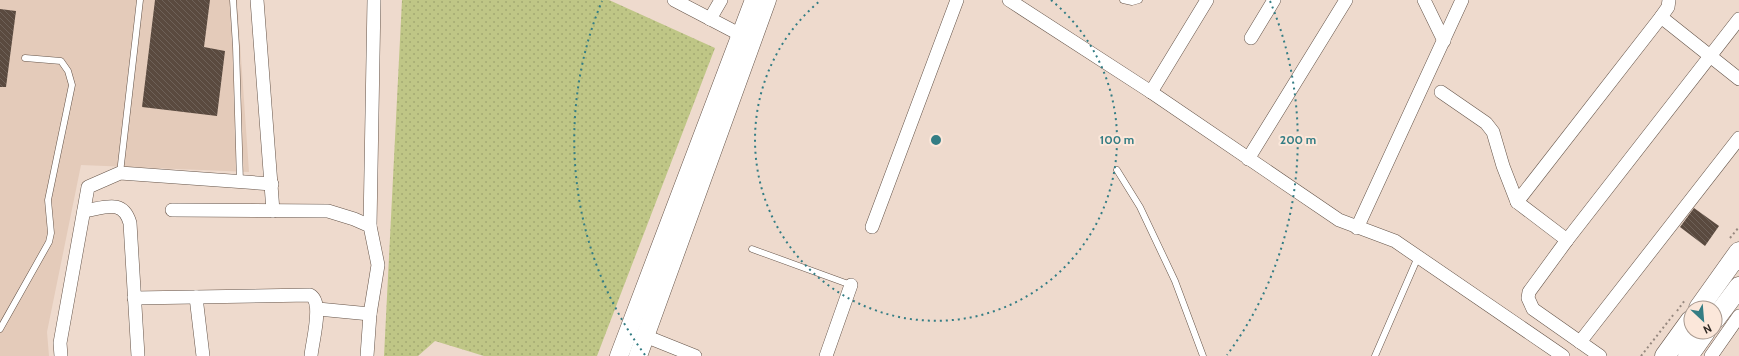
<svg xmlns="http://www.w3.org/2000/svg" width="1739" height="356" font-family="Cabin,sans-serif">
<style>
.built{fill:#e4cbba}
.grass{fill:url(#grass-dots)}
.building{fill:url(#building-back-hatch)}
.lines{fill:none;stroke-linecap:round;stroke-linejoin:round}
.lane-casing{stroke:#655449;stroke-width:7}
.street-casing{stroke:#655449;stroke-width:14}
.secondary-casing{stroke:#655449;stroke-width:19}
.primary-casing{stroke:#655449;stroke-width:21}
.path{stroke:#96887f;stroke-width:2;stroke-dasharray:2 3;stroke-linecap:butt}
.lane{stroke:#fff;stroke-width:6}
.street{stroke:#fff;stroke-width:13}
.secondary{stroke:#fff;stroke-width:18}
.primary{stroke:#fff;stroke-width:20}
.ring{fill:none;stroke:#347d84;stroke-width:2;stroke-dasharray:2 4}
.centre{fill:#347d84;stroke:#fbe7da;stroke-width:2}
.ring-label{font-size:12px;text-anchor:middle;font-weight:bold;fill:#347d84;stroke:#fbe7da;stroke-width:4;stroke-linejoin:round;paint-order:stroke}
</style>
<defs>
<pattern id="grass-dots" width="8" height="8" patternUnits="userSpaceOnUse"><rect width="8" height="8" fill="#bfc686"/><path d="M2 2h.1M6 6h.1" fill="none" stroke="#a4aa73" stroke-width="1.8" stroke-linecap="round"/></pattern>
<pattern id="building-back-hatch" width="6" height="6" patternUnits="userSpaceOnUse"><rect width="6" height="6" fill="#5a4a3f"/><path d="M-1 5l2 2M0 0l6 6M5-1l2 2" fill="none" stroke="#6e6158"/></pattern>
</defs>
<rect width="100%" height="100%" fill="#eedacd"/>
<path class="built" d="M0,0h237l12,172 -168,-7 -34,167 2,24h-49z"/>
<path class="grass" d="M402,0h207l106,48 -118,308h-113l-49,-15 -17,15h-34z"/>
<g class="building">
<path d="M155,0h55l-6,47 21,4 -8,65 -75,-9z"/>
<path d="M0,9l16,2 -10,76h-6z"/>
<path d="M1694,208l25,18 -14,20 -25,-19z"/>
</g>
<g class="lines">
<g class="lane-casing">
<g id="lane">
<path d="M233,0l3,46 4,136"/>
<path d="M1123,0l9,2 7,-2"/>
<path d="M1117,170l23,37 35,74 28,75"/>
<path d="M120,173l20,-173"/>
<path d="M752,249l99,36"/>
<path d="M0,329l49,-87 2,-9 -3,-33 24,-115 -4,-14 -7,-10 -36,-3"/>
<path d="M1375,356l43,-99"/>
</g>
</g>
<g class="street-casing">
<g id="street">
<path d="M257,0l16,211"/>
<path d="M674,0l67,35"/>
<path d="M1009,0l142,92 188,128 56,21 168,115"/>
<path d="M1424,0l20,41"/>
<path d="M1661,17l78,62"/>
<path d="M710,19l11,-19"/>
<path d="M1251,38l23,-38"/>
<path d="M1151,92l56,-92"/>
<path d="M1441,92l45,31 7,9 10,34 14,36 50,38"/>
<path d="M1248,159l98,-159"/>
<path d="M1517,202l144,-185 7,-10 1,-7"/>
<path d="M172,210l156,1 26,8 16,7 8,39 -8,49 -3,42"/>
<path d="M84,211c20,-3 39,-13 46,12l8,133"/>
<path d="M370,226l4,-226"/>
<path d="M872,227l85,-227"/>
<path d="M1357,228l105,-228"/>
<path d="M196,297l7,59"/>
<path d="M134,298l176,-3c14,7 2,47 1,61"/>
<path d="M318,309l52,5"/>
<path d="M645,336l50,20"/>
<path d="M1580,342l159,-204"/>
<path d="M61,356l-1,-13 28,-156 32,-14 152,11"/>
<path d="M826,356l25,-71"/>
<path d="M1600,356l-67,-47 -5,-11 1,-6 38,-52 172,-221"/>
<path d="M1711,356l28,-40"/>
</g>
</g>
<g class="secondary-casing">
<g id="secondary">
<path d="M619,356l135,-356"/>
<path d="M638,356l129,-356"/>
</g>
</g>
<g class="primary-casing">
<g id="primary">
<path d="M1699,308l40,-56"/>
<path d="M1715,319l24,-32"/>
<path d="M1665,356l26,-36"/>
<path d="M1688,356l17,-24"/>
</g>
</g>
<g class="path">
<path d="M1730,238l9,-11"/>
<path d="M1677,311l8,-11"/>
<path d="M1641,356l33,-42"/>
</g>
<use href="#lane" class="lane"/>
<use href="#street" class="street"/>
<use href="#secondary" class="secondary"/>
<use href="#primary" class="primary"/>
</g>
<g class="ring">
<path d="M1051 0A181 181 0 1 1 821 0"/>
<path d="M645 355A362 362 0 0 1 602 1M1270 1A362 362 0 0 1 1227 355"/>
</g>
<circle cx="936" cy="140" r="6" class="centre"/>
<g class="ring-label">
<text x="1117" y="144">100 m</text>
<text x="1298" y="144">200 m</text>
</g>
<g transform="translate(1703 320) rotate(154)"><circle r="19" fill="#fbe7da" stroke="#a99a90"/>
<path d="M0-3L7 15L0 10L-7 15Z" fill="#347d84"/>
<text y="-6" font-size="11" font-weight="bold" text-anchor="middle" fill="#2e2722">N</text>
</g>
</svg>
